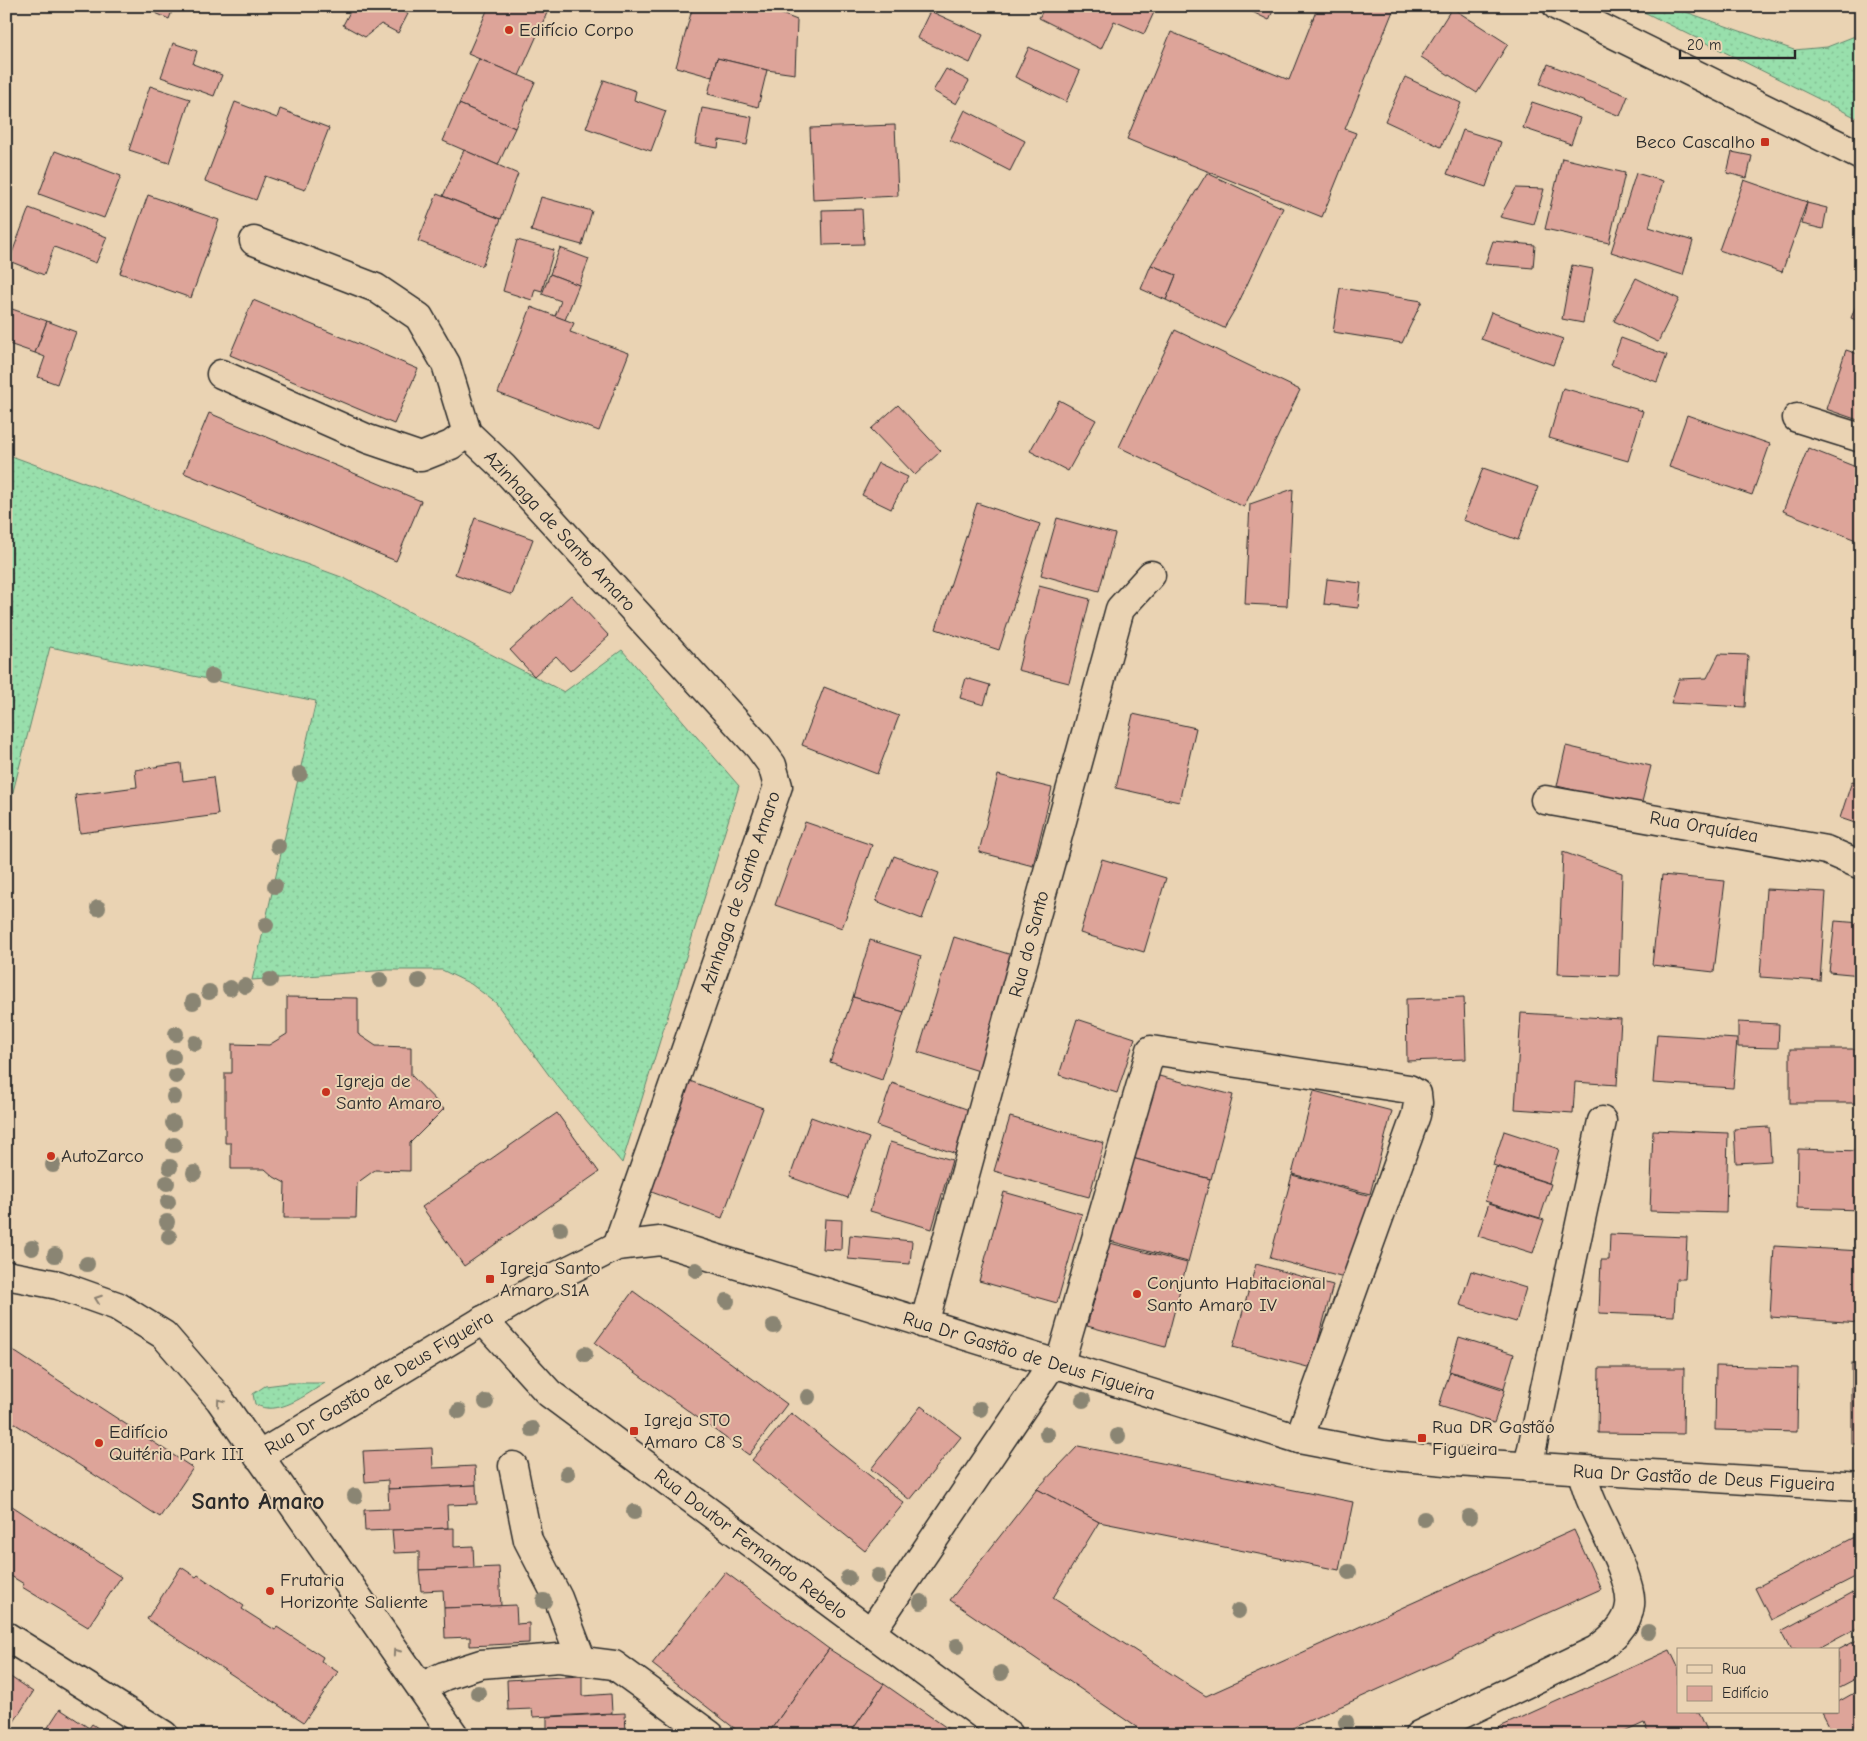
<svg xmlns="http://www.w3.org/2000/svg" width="1867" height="1741" font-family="'Comic Neue',sans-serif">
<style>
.grass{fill:url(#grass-dots);stroke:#62856c}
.building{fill:#dda499;stroke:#2b2b2b}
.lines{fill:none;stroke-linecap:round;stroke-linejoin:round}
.minor-casing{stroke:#2b2b2b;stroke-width:31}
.major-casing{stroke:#2b2b2b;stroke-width:31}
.minor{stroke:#ead3b3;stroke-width:28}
.major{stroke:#ead3b3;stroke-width:28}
.tree{fill:#8a8573}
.oneway{stroke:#8a7f6f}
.poi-dot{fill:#c8321e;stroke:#ead3b3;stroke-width:2}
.labels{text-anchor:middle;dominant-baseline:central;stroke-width:4;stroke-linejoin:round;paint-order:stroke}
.poi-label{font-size:19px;fill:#2b2b2b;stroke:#ead3b3;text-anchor:start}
.street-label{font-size:19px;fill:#2b2b2b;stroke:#ead3b3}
.district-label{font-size:24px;font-weight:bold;fill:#2b2b2b;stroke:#ead3b3}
</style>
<defs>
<pattern id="grass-dots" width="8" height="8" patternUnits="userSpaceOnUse" patternTransform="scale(1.25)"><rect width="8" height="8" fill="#98dfac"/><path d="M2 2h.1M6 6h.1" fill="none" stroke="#83c094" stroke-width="1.8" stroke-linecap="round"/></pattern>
</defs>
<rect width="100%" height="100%" fill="#ead3b3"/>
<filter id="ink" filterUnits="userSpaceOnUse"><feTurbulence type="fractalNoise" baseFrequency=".02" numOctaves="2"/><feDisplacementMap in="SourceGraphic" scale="10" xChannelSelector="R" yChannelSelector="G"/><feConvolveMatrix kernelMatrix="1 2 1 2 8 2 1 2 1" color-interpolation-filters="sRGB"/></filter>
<g filter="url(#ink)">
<g class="grass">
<path d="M1632,6h37l125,44 33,-3 28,-11 6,-6v90z"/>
<path d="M6,454l338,124 220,114 58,-42 117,136 -117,377 -68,-81 -58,-79 -25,-19 -29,-14h-54l-136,10 64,-279 -266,-54 -44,172z"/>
<path d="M289,1383h36c-18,11 -48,35 -70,21l-2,-10 12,-8z"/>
</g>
<g class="building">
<path d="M140,6h34l-5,13z"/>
<path d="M353,6h41l14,8 -10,19 -17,-9 -16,13 -22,-12z"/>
<path d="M489,6h61l-31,70 -51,-22z"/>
<path d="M693,6h68l36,14 -2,54 -28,-4 -50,-12 -5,19 -36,-10z"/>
<path d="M1045,6h110l1,2 -12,26 -30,-13 -13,28 -62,-31z"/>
<path d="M1240,6h35l-6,14z"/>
<path d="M1318,6h77l-50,123 11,4 -34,84 -195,-78 44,-107 118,48z"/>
<path d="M1452,8l56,36 -31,49 -56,-36z"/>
<path d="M930,11l53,24 -13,28 -53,-25z"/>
<path d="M173,43l24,8 -4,13 29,11 -8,21 -53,-19z"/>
<path d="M1029,47l51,24 -14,31 -51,-25z"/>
<path d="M717,58l50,12 -9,37 -50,-13z"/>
<path d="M479,59l56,23 -20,46 -56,-24z"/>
<path d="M1548,64l80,32 -8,20 -80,-32z"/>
<path d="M946,69l23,12 -13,23 -23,-13z"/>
<path d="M1405,77l56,26 -20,44 -56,-26z"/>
<path d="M604,80l32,11 -2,9 32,11 -15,40 -65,-23z"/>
<path d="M150,86l40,13 -21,64 -40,-13z"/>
<path d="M235,102l42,16 3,-9 49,19 -24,62 -40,-14 -9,24 -51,-19z"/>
<path d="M1532,102l48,16 -9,26 -48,-16z"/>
<path d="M459,104l56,24 -17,37 -55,-24z"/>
<path d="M702,108l50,9 -5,28 -28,-5 -1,8 -23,-4z"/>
<path d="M965,110l60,31 -15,30 -60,-31z"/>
<path d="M895,125l3,71 -85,4 -3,-72z"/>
<path d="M1463,130l38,12 -15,45 -39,-13z"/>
<path d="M464,150l54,24 -17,45 -58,-23z"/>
<path d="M55,151l66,25 -17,42 -65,-24z"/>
<path d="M1732,152l20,4 -5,22 -20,-5z"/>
<path d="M1562,158l63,15 -16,70 -64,-14z"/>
<path d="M1207,173l76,35 -45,96 -14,24 -58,-28 10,-25 -25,-10z"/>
<path d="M1636,173l27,8 -14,46 44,14 -10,34 -72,-23z"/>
<path d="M1744,180l63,22 -25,70 -63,-22z"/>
<path d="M1516,188l28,1 -10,36 -34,-8z"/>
<path d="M437,194l64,25 -19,47 -64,-25z"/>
<path d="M148,195l71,25 -28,78 -71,-25z"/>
<path d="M541,197l51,14 -10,34 -51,-14z"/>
<path d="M1807,203l20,5 -4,21 -21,-5z"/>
<path d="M29,208l78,29 -11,26 -42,-16 -10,28 -35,-14z"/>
<path d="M862,209l2,35 -41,1 -1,-35z"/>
<path d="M517,240l37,10 -12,41 -7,-2 -3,11 -29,-9z"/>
<path d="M1493,241l42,4 -2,23 -48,-4z"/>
<path d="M560,248l29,11 -10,26 -29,-11z"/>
<path d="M1151,265l25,10 -10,25 -25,-11z"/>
<path d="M1572,265l21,4 -10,54 -21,-4z"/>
<path d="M550,274l29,11 -14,35 -10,-4 6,-15 -19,-7z"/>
<path d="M1636,278l43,21 -21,43 -44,-21z"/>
<path d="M1340,288l82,13 -20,42 -69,-11z"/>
<path d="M1861,293v29l-10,-4z"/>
<path d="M253,300l165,69 -24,55 -164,-69z"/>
<path d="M6,307l41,14 -12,32 -29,-10z"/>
<path d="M531,307l43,16 -4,9 59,21 -30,78 -101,-38z"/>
<path d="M1491,312l72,27 -10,26 -72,-26z"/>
<path d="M47,321l29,11 -19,52 -19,-7 7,-20 -10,-4z"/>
<path d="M1175,330l125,60 -56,117 -125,-60z"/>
<path d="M1621,338l46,17 -10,27 -46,-17z"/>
<path d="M1846,350l15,5v66l-35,-12z"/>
<path d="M1563,388l80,23 -15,50 -79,-23z"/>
<path d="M1059,400l37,20 -28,51 -38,-20z"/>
<path d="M898,405l43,46 -26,24 -44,-46z"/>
<path d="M209,413l212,88 -25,60 -212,-88z"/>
<path d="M1687,415l83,29 -18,51 -83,-28z"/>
<path d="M1808,448l53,21v73l-78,-31z"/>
<path d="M878,463l30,14 -17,32 -29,-14z"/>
<path d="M1483,468l55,19 -20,53 -55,-20z"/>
<path d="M1293,489l-6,117 -42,-2 5,-100z"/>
<path d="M977,503l63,21 -41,126 -63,-21z"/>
<path d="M475,518l58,21 -21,56 -57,-21z"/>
<path d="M1057,518l58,16 -16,57 -58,-16z"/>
<path d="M1327,579l34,4 -3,25 -34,-4z"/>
<path d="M1039,586l51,13 -21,84 -51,-13z"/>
<path d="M571,595l38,41 -39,35 -14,-15 -22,20 -24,-26z"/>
<path d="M1719,654l29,1 -3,52 -74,-4 8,-24 28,-1z"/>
<path d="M966,678l24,7 -6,20 -24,-7z"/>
<path d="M824,687l75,29 -22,58 -75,-29z"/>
<path d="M1133,714l63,14 -17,74 -63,-14z"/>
<path d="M1566,746l85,20 -10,40 -84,-20z"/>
<path d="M181,763l2,18 30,-4 5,38 -138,18 -5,-38 62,-8 -2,-17z"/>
<path d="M998,775l54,13 -19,78 -54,-14z"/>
<path d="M1852,781l9,3v41l-21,-7z"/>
<path d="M805,822l67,23 -30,83 -67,-23z"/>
<path d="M1563,852l59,21 -3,103 -61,-2z"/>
<path d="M894,856l45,17 -17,46 -46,-18z"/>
<path d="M1102,859l64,19 -22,74 -64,-19z"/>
<path d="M1662,875l63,6 -11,91 -62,-7z"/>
<path d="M1766,889l60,3 -6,89 -60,-4z"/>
<path d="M1835,921l26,2v52l-32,-3z"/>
<path d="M954,937l61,19 -36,115 -61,-19z"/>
<path d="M870,940l51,16 -17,56 -51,-15z"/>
<path d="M287,997l71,1v36l18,12 35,1v28l33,34 -34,34v28l-35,-1 -18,13 -1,35h-72l1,-35 -11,-6 -9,-8h-34v-26h-6v-70h7v-29l37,1 18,-11z"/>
<path d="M853,997l51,15 -22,68 -52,-18z"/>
<path d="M1464,997l2,62 -59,2 -1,-62z"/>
<path d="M1521,1013l100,6 -4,66 -42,-3 -2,31 -58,-4z"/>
<path d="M1077,1019l58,19 -18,55 -58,-18z"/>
<path d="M1738,1022l41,2 -1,24 -40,-1z"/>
<path d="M1657,1034l80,5 -4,49 -80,-5z"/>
<rect x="1790" y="1049" width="71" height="54"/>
<path d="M1155,1075l78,20 -22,84 -79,-21z"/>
<path d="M687,1080l76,28 -41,110 -76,-28z"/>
<path d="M892,1083l83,29 -16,43 -82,-29z"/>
<path d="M1314,1091l78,20 -22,83 -78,-20z"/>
<path d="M557,1113l42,59 -135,94 -42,-59z"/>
<path d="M811,1117l58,21 -21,60 -58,-21z"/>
<path d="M1010,1117l94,26 -15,54 -95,-26z"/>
<path d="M1769,1127l2,34 -35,2 -2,-34z"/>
<path d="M1653,1130l75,3 -2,80 -76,-2z"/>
<path d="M1504,1131l55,18 -10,34 -56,-18z"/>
<path d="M890,1142l62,18 -20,69 -62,-18z"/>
<path d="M1798,1149l63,2v59l-64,-2z"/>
<path d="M1132,1158l78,21 -22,83 -78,-21z"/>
<path d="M1496,1167l55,17 -11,34 -55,-17z"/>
<path d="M1292,1175l79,21 -23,83 -78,-21z"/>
<path d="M1004,1192l78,22 -25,89 -78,-22z"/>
<path d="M1489,1203l55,17 -11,33 -55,-17z"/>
<path d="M825,1219l17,1 -1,30 -18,-1z"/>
<path d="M1610,1234l77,3 -2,42h-9l-2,37 -75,-3 2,-53h8z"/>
<path d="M850,1235l62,6 -2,23 -62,-5z"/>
<path d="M1110,1243l77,20 -22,84 -78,-21z"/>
<path d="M1774,1246l87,5v72l-91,-6z"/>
<path d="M1256,1264l77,21 -22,83 -78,-21z"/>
<path d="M1471,1271l55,17 -10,34 -56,-17z"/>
<path d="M633,1291l154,113 -38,51 -154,-112z"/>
<path d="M1459,1337l55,17 -10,34 -55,-17z"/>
<path d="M6,1346l187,122 -33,49 -154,-99z"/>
<rect x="1852" y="1363" width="9" height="81"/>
<path d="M1716,1366l82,2 -1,64 -82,-2z"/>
<path d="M1599,1368h85l-1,66 -85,-1z"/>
<path d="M1450,1372l55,18 -11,33 -55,-17z"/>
<path d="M921,1406l40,31 -51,63 -39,-31z"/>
<path d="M791,1413l113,90 -39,48 -113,-91z"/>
<path d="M1078,1446l275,56 -14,68 -240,-48 -62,-33z"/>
<path d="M432,1448l1,20 42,-2 1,19 -88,4v-9l-23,2 -2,-31z"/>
<path d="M476,1485l1,19 -30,1 1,23 -83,3 -1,-21 25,-1 -1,-20z"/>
<path d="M1037,1489l62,33 -46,76 153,98 368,-166 27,59 -324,146h-129l-198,-135z"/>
<path d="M6,1502l115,75 -33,50 -66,-40 2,-3 -18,-11z"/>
<path d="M454,1528v19l19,-1 1,22 -55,2v-18l-25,1 -2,-23z"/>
<path d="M1857,1536l4,7v31l-90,46 -16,-32z"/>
<path d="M181,1567l15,10 2,-2 46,31 -2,3 33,21 2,-3 46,30 -2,4 17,11 -34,50 -157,-103z"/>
<path d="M499,1567l2,39 -57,2 -1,-18 -22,1 -2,-21z"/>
<path d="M725,1572l104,77 -62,86h-24l-91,-71z"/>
<path d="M1861,1588v38l-45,24h-25l-10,-19z"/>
<path d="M516,1605l1,19 12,-1v20l-59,3v-9l-25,1 -1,-30z"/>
<path d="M1861,1638v38l-23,12v-38z"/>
<path d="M829,1649l55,35 -35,51h-82z"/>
<path d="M1670,1650l8,17v45h21l10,23h-60l-5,-12 -26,12h-136z"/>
<path d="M6,1674l27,18 -23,36 -4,-3z"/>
<path d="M582,1676v20l29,-2 1,19 -79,4 -1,-8 -24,1 -1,-30z"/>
<path d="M884,1684l73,51h-108z"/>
<path d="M1861,1689v38l-14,8h-13l-12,-23h16v-10z"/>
<path d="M60,1709l29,19 3,-4 16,11h-65z"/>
<path d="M625,1713l1,20 26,-1v3h-105v-18z"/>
</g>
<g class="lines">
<g class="minor-casing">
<g id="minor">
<path d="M254,241l122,47 43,29 27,47 21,69 36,34 256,280 13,18 6,21 -161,460"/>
<path d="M221,374l147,65 53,18 30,-12 16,-12"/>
<path d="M1797,418l64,20"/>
<path d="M1545,800l281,50 35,15"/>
<path d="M6,1275l52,10 59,21 47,29 56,65 234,335"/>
<path d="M483,1320l66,73 460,342"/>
<path d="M924,1324l196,-715 31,-34"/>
<path d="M1059,1366l92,-316 258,39 8,5 1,9 -2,12 -117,324"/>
<path d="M258,1456l299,-180 60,-30 43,-5 639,198 84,16 73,7 405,25"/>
<path d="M513,1466l15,74 30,58 24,63"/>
<path d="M1528,1467l74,-346"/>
<path d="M871,1632l181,-268"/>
<path d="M6,1636l158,99"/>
<path d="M421,1687l23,-11 37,-12 78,-6 55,7 96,70"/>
<path d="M1419,1735l177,-85c15,-11 32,-25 34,-45 3,-25 -29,-80 -39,-105 -4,-9 -6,-19 -10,-29"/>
</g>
</g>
<g class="major-casing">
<path id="major" d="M1557,6l304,150"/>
</g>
<use href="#minor" class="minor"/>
<use href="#major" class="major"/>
</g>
<g class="tree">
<circle cx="212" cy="676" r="8"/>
<circle cx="300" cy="774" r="8"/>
<circle cx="278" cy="846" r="8"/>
<circle cx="275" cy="886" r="8"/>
<circle cx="98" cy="908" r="8"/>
<circle cx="266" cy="925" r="8"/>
<circle cx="270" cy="980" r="8"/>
<circle cx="380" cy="980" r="8"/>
<circle cx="419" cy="981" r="8"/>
<circle cx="245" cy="986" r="8"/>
<circle cx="230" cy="988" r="8"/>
<circle cx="209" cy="992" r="8"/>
<circle cx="193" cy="1002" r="8"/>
<circle cx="176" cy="1034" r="8"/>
<circle cx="195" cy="1043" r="8"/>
<circle cx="173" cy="1057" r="8"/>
<circle cx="176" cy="1076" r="8"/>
<circle cx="174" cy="1097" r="8"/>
<circle cx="173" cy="1123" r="8"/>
<circle cx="174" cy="1145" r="8"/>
<circle cx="53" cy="1165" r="8"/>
<circle cx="170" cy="1167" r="8"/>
<circle cx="194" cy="1173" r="8"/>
<circle cx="167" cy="1183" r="8"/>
<circle cx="168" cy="1202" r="8"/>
<circle cx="167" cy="1222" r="8"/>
<circle cx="560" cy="1229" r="8"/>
<circle cx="169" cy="1237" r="8"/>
<circle cx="32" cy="1248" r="8"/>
<circle cx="55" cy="1255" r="8"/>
<circle cx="87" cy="1264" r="8"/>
<circle cx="696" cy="1270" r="8"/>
<circle cx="727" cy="1301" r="8"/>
<circle cx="774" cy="1326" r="8"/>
<circle cx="585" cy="1354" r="8"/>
<circle cx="808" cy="1397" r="8"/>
<circle cx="1083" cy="1400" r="8"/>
<circle cx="486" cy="1402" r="8"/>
<circle cx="980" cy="1409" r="8"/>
<circle cx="459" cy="1411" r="8"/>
<circle cx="532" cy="1429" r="8"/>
<circle cx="1047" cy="1434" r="8"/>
<circle cx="1118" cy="1436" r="8"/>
<circle cx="567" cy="1474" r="8"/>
<circle cx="355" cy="1496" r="8"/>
<circle cx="634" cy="1512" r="8"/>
<circle cx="1469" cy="1517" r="8"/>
<circle cx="1424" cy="1519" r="8"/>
<circle cx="1349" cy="1572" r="8"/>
<circle cx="878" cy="1576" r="8"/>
<circle cx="848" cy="1578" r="8"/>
<circle cx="544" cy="1601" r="8"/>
<circle cx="921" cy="1602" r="8"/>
<circle cx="1238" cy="1611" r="8"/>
<circle cx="1648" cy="1632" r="8"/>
<circle cx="957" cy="1646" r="8"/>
<circle cx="1001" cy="1673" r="8"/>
<circle cx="478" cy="1693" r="8"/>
<circle cx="1346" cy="1722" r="8"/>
</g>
<defs><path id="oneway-chevron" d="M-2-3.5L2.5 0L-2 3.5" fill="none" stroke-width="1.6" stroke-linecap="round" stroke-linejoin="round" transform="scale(1.25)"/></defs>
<g class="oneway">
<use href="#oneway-chevron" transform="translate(98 1299) rotate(-160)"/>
<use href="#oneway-chevron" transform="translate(220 1402) rotate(-127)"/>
<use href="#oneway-chevron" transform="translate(396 1652) rotate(-125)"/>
</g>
</g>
<g class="poi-dot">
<circle cx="509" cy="30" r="5"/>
<rect x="1760" y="137" width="10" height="10" rx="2.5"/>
<circle cx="326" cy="1092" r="5"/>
<circle cx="51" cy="1156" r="5"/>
<rect x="485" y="1274" width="10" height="10" rx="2.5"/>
<circle cx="1137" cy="1294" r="5"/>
<rect x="629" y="1426" width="10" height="10" rx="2.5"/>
<rect x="1417" y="1433" width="10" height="10" rx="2.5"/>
<circle cx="99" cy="1443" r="5"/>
<circle cx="270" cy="1591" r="5"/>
</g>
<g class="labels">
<g class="poi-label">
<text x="519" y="30">Edifício Corpo</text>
<text x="1755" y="142" text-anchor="end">Beco Cascalho</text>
<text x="336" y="1081">Igreja de<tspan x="336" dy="22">Santo Amaro</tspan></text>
<text x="61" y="1156">AutoZarco</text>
<text x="500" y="1268">Igreja Santo<tspan x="500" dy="22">Amaro S1A</tspan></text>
<text x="1147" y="1283">Conjunto Habitacional<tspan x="1147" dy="22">Santo Amaro IV</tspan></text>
<text x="644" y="1420">Igreja STO<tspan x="644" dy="22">Amaro C8 S</tspan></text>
<text x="1432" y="1427">Rua DR Gastão<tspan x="1432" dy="22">Figueira</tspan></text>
<text x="109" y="1432">Edifício<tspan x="109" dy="22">Quitéria Park III</tspan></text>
<text x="280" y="1580">Frutaria<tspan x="280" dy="22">Horizonte Saliente</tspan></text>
</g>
<g class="street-label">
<text transform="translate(560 531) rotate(47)">Azinhaga de Santo Amaro</text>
<text transform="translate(1704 827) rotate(10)">Rua Orquídea</text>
<text transform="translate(740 892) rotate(-71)">Azinhaga de Santo Amaro</text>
<text transform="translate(1029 944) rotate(-75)">Rua do Santo</text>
<text transform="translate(1029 1356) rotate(17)">Rua Dr Gastão de Deus Figueira</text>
<text transform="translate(379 1383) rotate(-31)">Rua Dr Gastão de Deus Figueira</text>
<text transform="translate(1704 1478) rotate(3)">Rua Dr Gastão de Deus Figueira</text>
<text transform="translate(751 1544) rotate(37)">Rua Doutor Fernando Rebelo</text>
</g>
<g class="district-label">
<text x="258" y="1501">Santo Amaro</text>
</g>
</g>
<rect width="1867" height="1741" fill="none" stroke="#ead3b3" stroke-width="25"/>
<rect x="12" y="12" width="1842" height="1716" fill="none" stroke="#2b2b2b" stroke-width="2" filter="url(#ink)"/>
<rect x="1677" y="1648" width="162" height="65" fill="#ead3b3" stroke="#9e907d"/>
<rect x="1687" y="1665" width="25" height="8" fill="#ead3b3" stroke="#9e907d"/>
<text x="1722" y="1674" font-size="15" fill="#2b2b2b">Rua</text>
<rect x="1687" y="1686" width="25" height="15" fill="#dda499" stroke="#9e907d"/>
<text x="1722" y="1698" font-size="15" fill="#2b2b2b">Edifício</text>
<path d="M1680 50v8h115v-8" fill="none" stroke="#2b2b2b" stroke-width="2.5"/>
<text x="1687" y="50" font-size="15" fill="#2b2b2b" stroke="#ead3b3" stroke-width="4" paint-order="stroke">20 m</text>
</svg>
